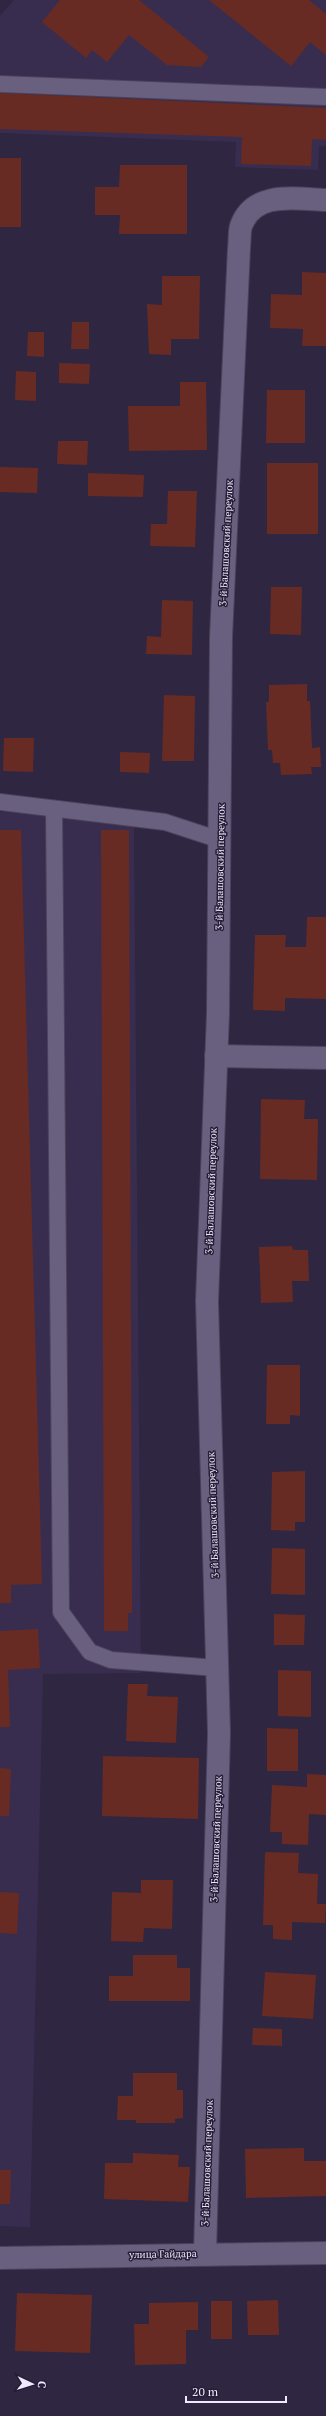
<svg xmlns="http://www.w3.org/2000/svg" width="326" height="2416" font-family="'PT Serif',serif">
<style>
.built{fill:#382d4f}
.building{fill:#682b23}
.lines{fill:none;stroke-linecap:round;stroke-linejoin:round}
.service-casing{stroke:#4b435b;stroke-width:18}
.minor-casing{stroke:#4b435b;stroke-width:24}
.service{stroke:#69607f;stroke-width:16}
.minor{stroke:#69607f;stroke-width:22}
.labels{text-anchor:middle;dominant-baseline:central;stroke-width:3;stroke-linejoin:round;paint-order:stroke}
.street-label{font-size:10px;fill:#eee9fb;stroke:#251d37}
</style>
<rect width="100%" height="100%" fill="#2f2642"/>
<g class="built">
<path d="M14,0h312v146h-7l-1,24 -83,-3 1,-25 -236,-9v-117z"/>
<path d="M0,812h105l29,14 7,847 -98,1 -13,553 -30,-1z"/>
</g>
<g class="building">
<path d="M60,0h79l70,57 -8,10 -34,-2 -38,-30 -22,27 -15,-12 -6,8 -44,-36z"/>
<path d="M209,0h100l17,14v41l-16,-13 -19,24z"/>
<path d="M0,93l326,15v32l-14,-1 -1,27 -70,-2 1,-27 -242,-8z"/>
<rect x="0" y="158" width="21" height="69"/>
<path d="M120,165h67v69h-68l1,-19h-25v-28h24z"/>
<path d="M302,272l24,1v73h-24l1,-17 -33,-1 1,-34 31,1z"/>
<path d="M162,276h38l-1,63h-28v16l-22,-1 -2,-50 15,1z"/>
<path d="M72,322h17v27h-18z"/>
<path d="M28,332h16v25l-17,-1z"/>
<path d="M59,363l31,1 -1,20 -30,-1z"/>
<path d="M16,371l20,1v29l-21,-1z"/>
<path d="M180,382h26l1,68 -78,1 -1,-45h52z"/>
<path d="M267,390h38v53h-39z"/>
<path d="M58,441h30l-1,24 -30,-1z"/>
<rect x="267" y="463" width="51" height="71"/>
<path d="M0,467l38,1 -1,25 -37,-1z"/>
<path d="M88,473l56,2 -1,22 -55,-1z"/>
<path d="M168,491h29l-2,56 -45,-1 1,-22h16z"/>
<path d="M271,587h31l-1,48 -31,-1z"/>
<path d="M162,600l31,1 -1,54 -46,-1 1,-18 14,1z"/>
<path d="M307,684v17h3l2,47 8,-1 1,20h-10l1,7 -31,1 -1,-12h-7l-1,-13h-4l-2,-48h3v-17z"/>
<path d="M164,695l31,1 -1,65h-32z"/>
<path d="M4,738h30l-1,34 -30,-1z"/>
<path d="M120,752l30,1 -1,20 -29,-1z"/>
<path d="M0,830h21l21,754 -31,1v18h-11z"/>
<path d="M101,830h28l3,764v19h-4v18h-24z"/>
<path d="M307,917h19v82l-41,-1v13l-32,-1 2,-75h31l-1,12h21z"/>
<path d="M261,1099l44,1 -1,19h14l-1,61 -57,-1z"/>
<path d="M292,1246l1,4h15l1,31h-17l1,21 -32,1 -2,-56z"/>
<path d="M267,1365h33v51l-10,-1v9h-24z"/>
<path d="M305,1471v51h-10v9l-24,-1 1,-58z"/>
<path d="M272,1548l33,1v46l-34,-1z"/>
<path d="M274,1614l31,1 -1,30h-30z"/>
<path d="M38,1629l2,39 -32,2 2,57h-10v-96z"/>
<path d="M278,1670l33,1v46l-33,-1z"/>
<path d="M128,1684h20l-1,12 31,1 -2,46 -50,-2z"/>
<path d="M267,1728l31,1v42h-31z"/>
<path d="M103,1756l96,2 -1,61 -96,-3z"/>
<path d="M0,1768l11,1 -2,47h-9z"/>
<path d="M307,1774l19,1v40l-17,-1 -1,31 -26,-1v-12h-12l2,-47 35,2z"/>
<path d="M265,1852l34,1 -1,20 20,1 -1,30h9l-1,19 -33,-1v18l-19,-1v-14h-10z"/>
<path d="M141,1880h32l-1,49 -28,-1 -1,14 -32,-1 1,-49 29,1z"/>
<path d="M0,1892l19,1 -2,41 -17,-1z"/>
<path d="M133,1955h44v13h13v33h-81v-25h24z"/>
<path d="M265,1972l51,3 -3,44 -51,-3z"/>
<path d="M253,2028l29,1v17l-30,-1z"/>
<path d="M133,2073h44v17h6v28l-8,1v4h-39v-3h-19l1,-24h15z"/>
<path d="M304,2148v13h22v35l-80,2 -1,-49z"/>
<path d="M133,2153l46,2 -1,12h12l-2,35 -84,-3 1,-36h28z"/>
<path d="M0,2170h11l-1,34h-10z"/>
<path d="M17,2293l75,2 -2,58 -75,-2z"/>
<path d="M278,2300l1,35h-31l-1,-34z"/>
<rect x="211" y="2301" width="21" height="38"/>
<path d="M198,2302v28h-12v34l-51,1 -1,-41h15v-21z"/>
</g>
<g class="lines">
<g class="service-casing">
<g id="service">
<path d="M0,84l326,13"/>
<path d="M0,802l165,20 55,18"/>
<path d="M54,809l7,803 29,40 21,8 106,8"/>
</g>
</g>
<g class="minor-casing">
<g id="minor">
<path d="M216,1056l110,2"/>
<path d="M205,2253l14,-520 -12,-432 11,-288 3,-376 18,-389c1,-7 0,-15 2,-22 13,-36 55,-27 85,-26"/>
<path d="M0,2258l326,-5"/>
</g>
</g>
<use href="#service" class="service"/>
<use href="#minor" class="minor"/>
</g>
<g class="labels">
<g class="street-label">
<text transform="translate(226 543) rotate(-87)">3-й Балашовский переулок</text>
<text transform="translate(220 867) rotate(-89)">3-й Балашовский переулок</text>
<text transform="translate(211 1191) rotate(-88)">3-й Балашовский переулок</text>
<text transform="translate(213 1515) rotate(-92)">3-й Балашовский переулок</text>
<text transform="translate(216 1839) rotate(-88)">3-й Балашовский переулок</text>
<text transform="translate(207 2163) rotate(-88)">3-й Балашовский переулок</text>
<text transform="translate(163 2254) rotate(-1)">улица Гайдара</text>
</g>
</g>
<g transform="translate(32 2384) rotate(94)" stroke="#251d37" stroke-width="3" paint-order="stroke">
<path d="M0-3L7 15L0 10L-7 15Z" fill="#eee9fb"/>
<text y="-6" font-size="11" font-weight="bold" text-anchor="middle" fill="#eee9fb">С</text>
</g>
<path d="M186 2396v6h100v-6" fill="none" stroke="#eee9fb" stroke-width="2"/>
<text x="192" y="2396" font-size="12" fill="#eee9fb" stroke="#251d37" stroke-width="3" paint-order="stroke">20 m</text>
</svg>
